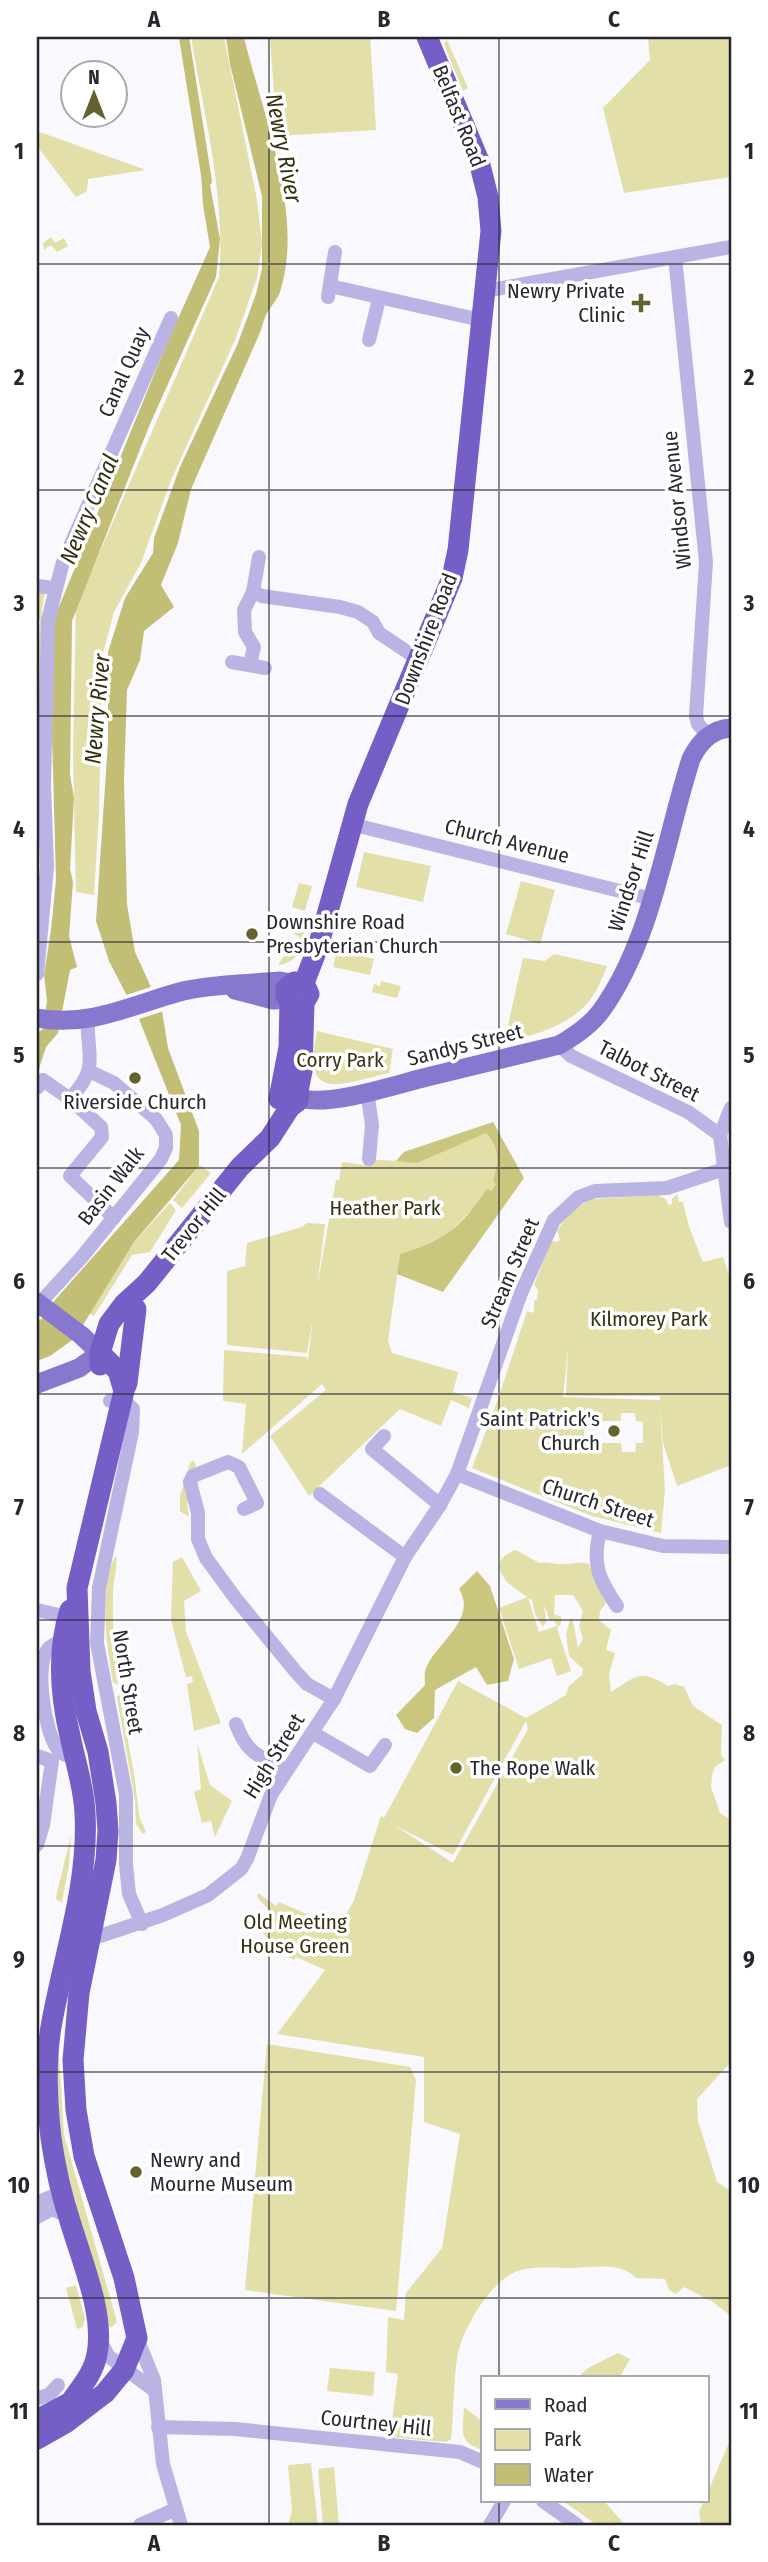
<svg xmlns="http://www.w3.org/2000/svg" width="768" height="2562" font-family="'Fira Sans Condensed',sans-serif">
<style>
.green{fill:#e2dfa8;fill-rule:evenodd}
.forest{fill:#cbc67e}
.water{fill:#c3be76}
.pier{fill:#f9f8fd}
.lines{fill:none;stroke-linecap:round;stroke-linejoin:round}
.canal{stroke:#c3be76;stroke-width:10}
.minor{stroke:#bab4e5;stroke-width:14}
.major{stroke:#8777cf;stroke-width:19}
.highway{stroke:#755fc6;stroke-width:21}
.grid{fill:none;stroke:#28272f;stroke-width:2;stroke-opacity:0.55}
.poi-dot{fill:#66622f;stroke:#fff;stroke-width:2.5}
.labels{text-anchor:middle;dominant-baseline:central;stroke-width:7;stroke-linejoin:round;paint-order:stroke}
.street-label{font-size:21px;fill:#28272f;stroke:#fff}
.poi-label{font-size:21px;fill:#28272f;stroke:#fff;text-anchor:start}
.park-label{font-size:21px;fill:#363414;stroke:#fff}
.water-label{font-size:23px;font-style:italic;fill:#333010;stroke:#fff}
.neatline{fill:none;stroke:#28272f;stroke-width:2.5}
.grid-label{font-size:23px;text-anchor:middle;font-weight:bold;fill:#28272f}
</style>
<rect width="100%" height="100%" fill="#f9f8fd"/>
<g class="green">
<path d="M191,37h33l33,163 5,43 -5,35 -22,62 -64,140 -30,83 -27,49 -12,45 -3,156 -5,82 -18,-3 -3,-139 3,-146 143,-330c7,-80 -15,-162 -28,-240z"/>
<path d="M270,37h100l6,93 -99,6z"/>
<path d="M648,37h83v140l-107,16 -21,-85 47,-48z"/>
<path d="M447,40l21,48 -5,3 -19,-47z"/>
<path d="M37,131l109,39 -58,9 -1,12 -11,6 -39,-51z"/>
<path d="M51,237l4,6 9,-5 4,8 -11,6 -6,-7 -7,5 -1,-7z"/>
<path d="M45,591l-3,18 -3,104 -2,1 3,-94 -3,-3v-25z"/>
<path d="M364,852l67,14 -8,36 -67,-15z"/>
<path d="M521,881l34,9 -15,54 -34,-10z"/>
<path d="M299,883l13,3 -7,25 -13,-4z"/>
<path d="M290,922l18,3 -6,14 -8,-5z"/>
<path d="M299,946l3,3c-7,9 -12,15 -24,16 6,-9 11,-17 21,-19z"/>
<path d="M337,951l37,8 -4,16 -37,-8z"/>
<path d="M554,954l53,12c-4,10 -8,22 -15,31 -20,29 -56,37 -88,46l19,-85 22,3z"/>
<path d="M381,981l20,5 -4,12 -25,-6 2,-8 6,2z"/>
<path d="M317,1031l76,18 -4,24c-48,11 -88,31 -72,-42z"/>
<path d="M494,1123l13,34 -11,28 -50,51 -22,11 -24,7 -12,87 4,12 66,19 -5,20 19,6 -3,10 -18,-8 -10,26 -41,-17 -91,87 -39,-60 56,-46 -4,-6 -80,70 4,-50 -23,-3 1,-51 83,7 1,3 5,-43 -6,36 -80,-8v-74l18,-5 2,-23 55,-16 5,-4 18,1 -8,64 19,-108h3l3,-18 22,3 1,-6 31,2 8,-9z"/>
<path d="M200,1165l11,8 -29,35 -9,-8z"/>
<path d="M677,1194l2,8h4l6,25 14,35 20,-5 8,24v184l-54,21 -14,-43 -3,-38 5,85 -4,43 -69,-17 -120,-48 26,-69 29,-88 7,2v-12l3,-2 1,-9 -4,-5 17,-44 5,1 4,-2 -3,-9c9,-14 20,-27 36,-32l64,-4 9,4 2,6 4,-1v-5zM568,1349l-2,47h94v4l-97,-3zM621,1413h14l1,8 7,1v21h-7l-1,9h-13l-1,-9h-37v-22h37z"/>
<path d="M170,1203l6,7 -26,42 -18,3 -38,61 -5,-3 45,-71z"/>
<path d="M194,1460l2,8 -7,34 -2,1 2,14 -9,-6v-15l10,-33z"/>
<path d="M516,1550l23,13c9,-2 16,2 25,1 11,0 15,-3 25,0l17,39 -6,8 -1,9 12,10 -5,20 9,3 -6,21 2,18c26,-16 28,-24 57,-6l7,-2 9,3 9,19 29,19 -1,30 4,5 -10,7 -3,8 -1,12 9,26 11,7v242l-34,37 1,22 19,61 14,9v125l-18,-14 -29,-15 -8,7 -7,-4 -4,-11 -29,-1c-14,-16 -41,-11 -61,-10 -17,0 -37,-2 -54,2 -28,7 -57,56 -63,83 -5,27 -4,58 -7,86l-5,3 -56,-5 8,-63 -12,-2 2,-55 16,3 2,-27 36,-45 18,-114 -36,-12v-65l-147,-23 48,-64 -29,-13 -2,3c-17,-8 -29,-22 -37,-39l12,-11 -12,-13 1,-4 18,13 3,-4 60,26 15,-28 27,-84 3,2 74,-137 68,37 40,-23 3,-9 13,-11 1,-6 -14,-13 -3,-21 4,-16 3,1 5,28 5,-10 -4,-12 4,-15 -10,-16h-18l-1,19 7,3v7l-4,4 14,43 -14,5 -6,-18 -32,11 -20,-61 29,-11c-20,-10 -46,-35 -12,-47zM528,1598l4,2 3,14 8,13 3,-5 -2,-17 6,16 4,-1 3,6 -18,6zM526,1721l2,8 -75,134 -59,-38 59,30z"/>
<path d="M116,1555c2,13 -3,26 -3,39 -1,31 2,60 5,91l-5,-3c-6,-34 -15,-97 3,-127z"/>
<path d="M182,1557l19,34 -17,10 2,31 35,91 -27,8 -7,-47 6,-2 -1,-6 -6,1 -15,-57 2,-58z"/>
<path d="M120,1695l15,85 4,36 7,16 -3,2 -7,-10 -1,-23 -18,-104z"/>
<path d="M197,1743l13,42 22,16 -17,36 -4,-16 -9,2 -8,-31 7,-3z"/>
<path d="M71,1835l-2,30 -7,37 -5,-2 -1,-3z"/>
<path d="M58,2038l6,97 53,187 -5,5 -9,-3 -46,-187z"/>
<path d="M267,2044l143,23 6,13 -20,231 -151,-21z"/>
<path d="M76,2285l9,33 -2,9 -6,2 -11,-41z"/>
<path d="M618,2353l12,6 -11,19h-43l14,-11z"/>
<path d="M330,2368l45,4 -2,24 -46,-5z"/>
<path d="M464,2407l19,15v28c-26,-8 -20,-20 -19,-43z"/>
<path d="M731,2438v87h-30l-2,-13 5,-11h3v-7z"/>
<path d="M311,2463l7,62h-30l4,-14 -4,-46z"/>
<path d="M334,2467l5,58h-16l-5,-56z"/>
<path d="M563,2501h41l21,24h-28z"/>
</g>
<g class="forest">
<path d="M493,1122l31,56 -81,114 -46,-18 3,-20c45,-13 61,-27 87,-65l4,2 5,-7 -3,-3c6,-18 7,-34 -7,-48l-69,30 -21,-2 8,-9z"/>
<path d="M477,1571l13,15 24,73 -6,22 -21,4 -11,-18 -41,23 -1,28 -17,15 -12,-4 -9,-14 29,-30c0,-5 -1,-13 1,-17 10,-25 52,-49 33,-79z"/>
</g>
<g class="water">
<path d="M226,37h18c18,76 61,177 36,255 -3,8 -10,15 -14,23 -3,6 -4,14 -7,20l-68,154 -13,54 -17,42 13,22 -30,24 -4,29 -13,30 -3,90 3,124 8,48 27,59 6,37 31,83v35l-65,76 -59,96 -25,18 -13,5v-39l7,-5 10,-16 125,-141 2,-35 -42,-106 -30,-58 -13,-40 12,-179v-90l17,-54 28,-45 1,-15 26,-71 58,-124 18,-49 6,-25v-73l-32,-132z"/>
<path d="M207,169l13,70 -4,38 -66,147 -78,197 -2,154 4,23 -4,71 3,13 -4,54 8,31 -7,3 -12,63 -12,14 -9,28v-42l6,-4 4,-28 -3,-26 7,-45 5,-50 -4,-146 2,-115 111,-271 45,-101 -7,-42 -2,-35z"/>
</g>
<path class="pier" d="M154,986l10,25 -28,9 -13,-24z"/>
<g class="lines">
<path class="canal" d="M184,37l23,144"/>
<g class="minor">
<path d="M675,257l56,-10"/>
<path d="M330,286l151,34"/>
<path d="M485,291l190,-34 31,305 -10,154 2,8 10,12"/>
<path d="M328,297l7,-45"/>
<path d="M369,340l10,-41"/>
<path d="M37,586l18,2"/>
<path d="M253,592l9,4 78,11 18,5 15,10 6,11 39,26"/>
<path d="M232,662l33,6"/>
<path d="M250,665l4,-18 -9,-15 -1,-22 9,-18 6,-35"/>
<path d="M351,824l301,75"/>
<path d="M37,974l10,-107 -3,-82 4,-165 15,-58 108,-244"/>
<path d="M559,1045l12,11 117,56 32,23"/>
<path d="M37,1088l6,-8 27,19 31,28 1,10 -32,39 44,42"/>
<path d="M367,1091l5,34 -3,34"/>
<path d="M70,1099c31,-34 16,-42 18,-79"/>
<path d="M720,1135l11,87"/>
<path d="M720,1135l11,-27"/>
<path d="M39,1304l42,-46 80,-99 5,-11v-13l-10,-16 -42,-36 -25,-12"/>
<path d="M110,1401l13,-1 10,9 -1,23 -33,156 -2,55 29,152v69l3,30 13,30"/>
<path d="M384,1436l-12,13 68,56"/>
<path d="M457,1474l143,57 63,15 68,1"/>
<path d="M320,1494l85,63"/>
<path d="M244,1509l13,-6 -18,-36 -11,-5 -35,14 -3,6 8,31v26l8,19 30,41 60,73 11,12 27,15"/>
<path d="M600,1531c-8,33 -2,47 17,75"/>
<path d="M37,1610l39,9"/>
<path d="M63,1640c-5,3 -12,5 -15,9 -14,16 -3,83 9,99 2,3 5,5 8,7"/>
<path d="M236,1724c11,30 23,32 50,46"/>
<path d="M313,1733l57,33 15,-21"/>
<path d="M37,1756l15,5"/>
<path d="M37,1845l6,-20 9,-64"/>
<path d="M83,1935l14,2 66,-22 45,-20 33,-26 6,-10 24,-64 63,-96 71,-142 35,-52 17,-31 64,-181 33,-73 25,-23 16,-6 72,-3 57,-19"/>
<path d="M37,2203l18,-8 5,-7"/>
<path d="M37,2217l15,-8 17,8"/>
<path d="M137,2338l17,42 9,84 18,61"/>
<path d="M100,2340l8,16 46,34"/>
<path d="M37,2399l13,-5 8,-9"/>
<path d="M158,2427l77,2 225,23 23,10"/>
<path d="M543,2501l34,24"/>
<path d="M140,2525l36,-16"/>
<path d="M490,2525l14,-24"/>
</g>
<g class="major">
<path d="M235,990l38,10 15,-1"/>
<path d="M37,1018c52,10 97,-14 146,-27 31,-7 65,-7 97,-10l11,2"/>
<path d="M299,1098c31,9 95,-13 128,-21 44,-11 88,-21 132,-32 16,-9 31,-19 42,-34 51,-70 64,-171 90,-252 8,-17 21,-30 40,-31"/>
<path d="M37,1302l44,33 19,18 -21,15 -42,16"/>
</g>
<g class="highway">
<path d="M304,983l14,-36 40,-143 94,-226 6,-28 33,-319 -3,-34 -9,-36 -52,-124"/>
<path d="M298,1091l4,-20 2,-68 5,-9 -5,-11"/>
<path d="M279,1099l10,-52 1,-45 -4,-6v-7l8,-7 10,1"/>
<path d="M100,1365v-12l9,-29 15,-20 23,-21 93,-116 30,-29 20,-31 8,-6 1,-7 -6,-7h-6l-6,3"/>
<path d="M124,1390l3,-7 9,-74"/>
<path d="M70,1610c-13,41 -10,84 0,126 5,25 14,51 15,77 4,73 -22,144 -34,214 -6,36 -4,75 0,111 4,28 10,56 19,83 11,38 35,93 27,133 -3,18 -15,32 -25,46"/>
<path d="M37,2420l47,-25"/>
<path d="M37,2439l30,-17 38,-29 19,-23 13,-32 -13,-60 -40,-122 -8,-46 -3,-50 6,-67 27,-133 2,-29 -2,-28 -8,-51 -12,-41 -6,-40 -3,-83 47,-197 -6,-20 -18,-18"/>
</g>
</g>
<path class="grid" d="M269,37v2488M499,37v2341M37,264h694M37,490h694M37,716h694M37,942h694M37,1168h694M37,1394h694M37,1620h694M37,1846h694M37,2072h694M37,2298h694M499,2501v24"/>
<g class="poi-dot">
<path d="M637.5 292.5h7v7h7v7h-7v7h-7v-7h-7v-7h7z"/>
<circle cx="252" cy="934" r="7"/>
<circle cx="135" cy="1078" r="7"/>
<circle cx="614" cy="1431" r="7"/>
<circle cx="456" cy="1768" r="7"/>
<circle cx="136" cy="2172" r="7"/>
</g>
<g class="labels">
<g class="street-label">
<text transform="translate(459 116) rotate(68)">Belfast Road</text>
<text transform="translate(124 372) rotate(-66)">Canal Quay</text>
<text transform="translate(677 500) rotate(-96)">Windsor Avenue</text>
<text transform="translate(426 639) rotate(-69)">Downshire Road</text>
<text transform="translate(507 841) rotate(14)">Church Avenue</text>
<text transform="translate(631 881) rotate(-72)">Windsor Hill</text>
<text transform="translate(465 1045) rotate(-14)">Sandys Street</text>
<text transform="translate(649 1071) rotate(27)">Talbot Street</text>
<text transform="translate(111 1186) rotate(-52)">Basin Walk</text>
<text transform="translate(194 1225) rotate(-51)">Trevor Hill</text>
<text transform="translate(510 1273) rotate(-67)">Stream Street</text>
<text transform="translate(598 1503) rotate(18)">Church Street</text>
<text transform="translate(128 1682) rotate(81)">North Street</text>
<text transform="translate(274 1756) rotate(-58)">High Street</text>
<text transform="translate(376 2423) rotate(6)">Courtney Hill</text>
</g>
<g class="poi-label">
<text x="625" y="291" text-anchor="end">Newry Private<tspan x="625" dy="24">Clinic</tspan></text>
<text x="266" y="922">Downshire Road<tspan x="266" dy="24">Presbyterian Church</tspan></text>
<text x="135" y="1102" text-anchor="middle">Riverside Church</text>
<text x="600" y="1419" text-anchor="end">Saint Patrick's<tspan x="600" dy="24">Church</tspan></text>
<text x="470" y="1768">The Rope Walk</text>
<text x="150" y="2160">Newry and<tspan x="150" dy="24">Mourne Museum</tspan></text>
</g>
<g class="park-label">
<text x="340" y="1060">Corry Park</text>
<text x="385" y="1208">Heather Park</text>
<text x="649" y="1319">Kilmorey Park</text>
<text x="295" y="1922">Old Meeting<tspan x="295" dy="24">House Green</tspan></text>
</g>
<g class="water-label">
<text transform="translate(284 148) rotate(79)">Newry River</text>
<text transform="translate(89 509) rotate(-67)">Newry Canal</text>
<text transform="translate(97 709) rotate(-85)">Newry River</text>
</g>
</g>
<rect width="768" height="2562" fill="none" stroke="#ffffff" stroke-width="77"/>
<rect x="481" y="2376" width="228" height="126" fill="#ffffff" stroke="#a9a9ac" stroke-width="2"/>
<rect x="495" y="2399" width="35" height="10" fill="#8777cf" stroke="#a9a9ac" stroke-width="2"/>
<text x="544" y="2412" font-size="21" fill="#28272f">Road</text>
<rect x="495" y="2429" width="35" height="21" fill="#e2dfa8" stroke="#a9a9ac" stroke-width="2"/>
<text x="544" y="2446" font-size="21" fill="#28272f">Park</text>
<rect x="495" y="2464" width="35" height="21" fill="#c3be76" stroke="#a9a9ac" stroke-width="2"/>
<text x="544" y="2482" font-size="21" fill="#28272f">Water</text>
<g transform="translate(94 94)"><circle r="33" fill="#ffffff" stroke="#a9a9ac" stroke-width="2"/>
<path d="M0-5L12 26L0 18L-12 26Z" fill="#66622f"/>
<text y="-10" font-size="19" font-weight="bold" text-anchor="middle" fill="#28272f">N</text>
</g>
<rect x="38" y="38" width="692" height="2486" class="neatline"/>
<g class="grid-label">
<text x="154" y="27">A</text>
<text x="384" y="27">B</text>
<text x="614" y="27">C</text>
<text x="19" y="159">1</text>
<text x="749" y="159">1</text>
<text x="19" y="385">2</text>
<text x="749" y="385">2</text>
<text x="19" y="611">3</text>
<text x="749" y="611">3</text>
<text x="19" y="837">4</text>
<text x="749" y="837">4</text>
<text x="19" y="1063">5</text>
<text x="749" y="1063">5</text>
<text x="19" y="1289">6</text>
<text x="749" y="1289">6</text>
<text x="19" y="1515">7</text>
<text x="749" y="1515">7</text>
<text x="19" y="1741">8</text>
<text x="749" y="1741">8</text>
<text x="19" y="1967">9</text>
<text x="749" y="1967">9</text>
<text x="19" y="2193">10</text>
<text x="749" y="2193">10</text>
<text x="19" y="2419">11</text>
<text x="749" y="2419">11</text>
<text x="154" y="2551">A</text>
<text x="384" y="2551">B</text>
<text x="614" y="2551">C</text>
</g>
</svg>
